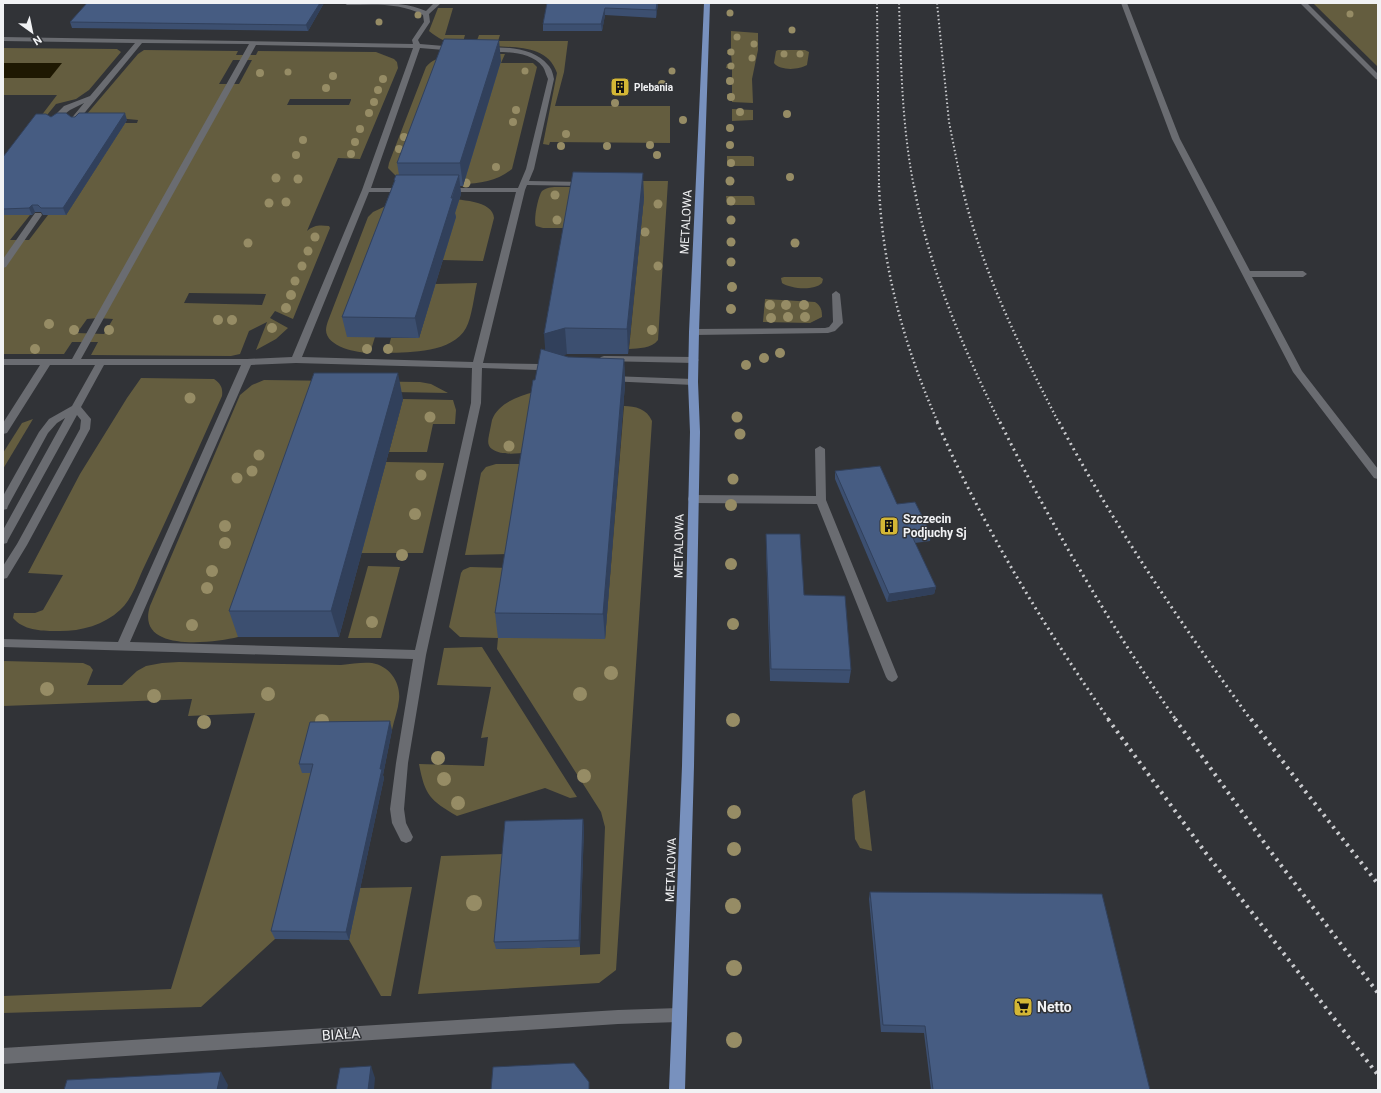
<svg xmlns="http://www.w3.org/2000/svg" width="1381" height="1093" font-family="Roboto,sans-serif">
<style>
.green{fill:#645d3f;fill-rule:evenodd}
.water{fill:#1e1802}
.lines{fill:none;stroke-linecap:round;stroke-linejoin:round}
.service{fill:#6a6c71;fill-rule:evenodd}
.minor{fill:#6a6c71;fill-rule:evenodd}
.primary{fill:#7891be;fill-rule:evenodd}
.rail-far3{stroke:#cbcccf;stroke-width:2;stroke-dasharray:1.5 2.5;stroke-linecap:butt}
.rail-far2{stroke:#cbcccf;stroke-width:2.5;stroke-dasharray:1.5 3;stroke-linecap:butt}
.rail-far1{stroke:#cbcccf;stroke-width:3;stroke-dasharray:2 4;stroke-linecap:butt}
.rail{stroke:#cbcccf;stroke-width:4;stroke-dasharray:2.5 5;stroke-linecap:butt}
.tree{fill:#968c65}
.wall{fill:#3c4f70}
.shaded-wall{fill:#31405b}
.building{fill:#465c82;stroke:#31405b}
.labels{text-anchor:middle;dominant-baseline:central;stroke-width:3;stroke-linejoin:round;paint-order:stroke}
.far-poi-label{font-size:10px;font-weight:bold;fill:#f1f2f4;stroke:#313337;text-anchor:start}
.street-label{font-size:12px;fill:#f1f2f4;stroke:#313337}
.poi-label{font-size:12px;font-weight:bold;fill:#f1f2f4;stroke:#313337;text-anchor:start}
.near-poi-label{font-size:14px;font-weight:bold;fill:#f1f2f4;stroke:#313337;text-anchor:start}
.near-street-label{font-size:14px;fill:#f1f2f4;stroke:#313337}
</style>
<rect width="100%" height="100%" fill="#313337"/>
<g class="green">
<path d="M1313,3h65v64z"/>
<path d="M438,8h15l-8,27h20l-2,7c-17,1 -21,-1 -34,-11z"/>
<path d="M731,31l27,2v17l-6,29 1,24 -21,-1v-3h-5v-5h5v-10l-5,-1v-5h5v-9l-6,-1 1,-4h5l-1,-10h-4v-4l4,-1z"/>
<path d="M479,35h21l-2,6h70l-4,31 -9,34h115v37l-120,-1 -1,3 -6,-1 14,-71c-12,-34 -53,-22 -81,-30z"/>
<path d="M3,48l114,1 4,3 -32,38 -13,9 -20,5 -13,16h-5l19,-25h-54z"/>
<path d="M144,50l94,1 -2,4h20l2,-4 118,1 18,7 3,3 1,6 -38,91 -22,-1 -31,73c7,-6 12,-6 22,-5l1,2 -37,91 -18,-8 -5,7 18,10 -12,11 -20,11 11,-28 -18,9 -9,23 -9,2 -140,-1 7,-13h-26l-8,12h-61v-139h27l-20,25h19l19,-25h18l59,-92h12l1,-3 -52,-5 52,-61zM233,60h19l-13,24h-20zM290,99h61v1l-2,5h-62zM189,293l77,1 -4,11 -78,-2zM98,318l15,1 -9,15 -27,-1 10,-14z"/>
<path d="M778,50h27l4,2 -2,13c-8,5 -27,6 -33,-2l2,-12z"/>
<path d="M485,54h20l-4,9h32l4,4 -25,102c-30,25 -79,12 -115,8l-9,-9 1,-5 37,-96c13,-16 41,-12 59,-13z"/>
<path d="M732,109l21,1v10l-21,1z"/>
<path d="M727,156h24l3,1v9h-27z"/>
<path d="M633,181h35l-10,159c-7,9 -19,8 -29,9l15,-152h-13z"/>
<path d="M558,187h43l-32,41h-26l-7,-2c-3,-5 2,-30 6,-35 5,-4 11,-4 16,-4z"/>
<path d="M726,196h26l2,1 1,8h-28z"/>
<path d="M431,199c14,0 62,-2 63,19l-11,43 -41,-1z"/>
<path d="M390,204l-43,133h28l-5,16c-12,0 -44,-6 -44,-23 0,-3 1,-6 2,-9l40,-104 5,-5z"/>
<path d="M784,277h36l3,2 -1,4c-8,8 -31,6 -40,0l-1,-5z"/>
<path d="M477,283c-3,13 -5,34 -11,45 -14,25 -55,24 -79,25l4,-15h28l16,-54z"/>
<path d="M765,299l50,3c6,4 7,8 7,15l-12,6 -47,-1z"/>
<path d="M141,378l73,1c7,5 9,9 8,17 -26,57 -50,113 -77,169 -7,14 -13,35 -25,45 -17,16 -42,22 -65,21 -14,0 -32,-1 -42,-13l1,-5h21l8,-3 20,-35 -35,-2 52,-99 47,-76z"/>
<path d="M264,380l156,2 11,2 17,9 -111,-2 -99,246c-25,6 -103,16 -88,-31l90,-211 12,-10z"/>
<path d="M534,392l-6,61c-12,0 -26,3 -36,-4 -5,-3 -4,-9 -3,-14 1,-5 2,-10 3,-15 6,-17 27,-24 42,-28z"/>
<path d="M403,399l50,1 3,10 -1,14h-22l-6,28h-38z"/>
<path d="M624,406c11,0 23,3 28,15l-36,549 -17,13 -181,11 23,-138 63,-2 -8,95 84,-2v8l20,-1 5,-127 -4,-15 -104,-163 1,-11 -38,-1 -11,-10 12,-54 2,-3 7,-3 40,1 95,71z"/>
<path d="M33,419l-30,50v-16l19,-30z"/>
<path d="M386,462l58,1 -21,90h-62z"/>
<path d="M496,464h30l-14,90 -47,1 16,-82 5,-6z"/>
<path d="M368,566l32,1 -19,71h-33z"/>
<path d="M482,647l95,150 -7,1 -25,-10 -88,28c-27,-16 -32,-20 -38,-52l65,2 4,-29 -7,1 10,-51 -54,-2 7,-37z"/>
<path d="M3,661l80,2 7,3 3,4 -6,15h35l15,-14 9,-5 16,-3 17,-1 162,3c11,-1 21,-3 31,-2 18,3 29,20 27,37 -1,10 -5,20 -7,30l-75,43 -42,166 -74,68 -198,6v-17l168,-7 84,-276 -67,3 4,-17 -189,7z"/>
<path d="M865,790l7,61 -12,-3 -5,-9 -3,-40 2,-4z"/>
<path d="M412,887l-21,109h-10l-32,-56 10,-52z"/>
</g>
<path class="water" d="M3,63h59l-12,15h-47z"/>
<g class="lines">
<g class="service">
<path d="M344,3c26,0 58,-3 82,8l8,-8h7l-12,11 1,8 -12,18 2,4 36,3 3,2 -3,2 -36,-3 -49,140h35l4,2 -4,2h-37l-67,165 171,5 43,-170h-69l-4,-2 4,-2h71l8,-19 22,-90c-2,-4 -3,-9 -5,-12 -13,-17 -40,-15 -58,-15l-2,-1v-2c19,-4 52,-1 65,16 4,4 5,9 6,14l-20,90 -5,12 56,1 4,2 -4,2 -58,-1 -2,5 -42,173 56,1 16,5 2,2 -5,3 -14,-4 -56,-2 -1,35 -55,252 -18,108 -4,46 2,14 7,14 -2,4 -5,2 -5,-2 -9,-18 -2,-14 6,-46 17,-104 -410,-12v-8l115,3 123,-277h-137l-23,42 10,12 -1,10 -63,116 -20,33 -4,1v-13l14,-22 63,-115 1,-9 -4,-5 -69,125 -1,3 -4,1v-14l62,-112 -8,5 -9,10 -40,73 -1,3 -4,1v-14l36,-64 10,-13 23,-13 23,-41h-45l-43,68 -4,1v-11l37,-58h-37v-6h69l177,-315 -107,-1 -65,79h-3l-4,-2 14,-17 -14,7 -16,12 -4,-2 14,-14 26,-10 45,-53 -132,-2v-4l410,7 -1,-4 12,-18 -1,-7c-23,-13 -51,-10 -76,-10zM256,45l157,3 -51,142 -70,167 -45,2h-166zM296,363l176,5 -1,35 -56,247 -285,-8 121,-277z"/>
<path d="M1121,3h6l53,136 70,132h53l4,3 -4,3h-51l50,94 76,98v10l-4,-1 -81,-106 -121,-233z"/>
<path d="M1300,3h7l71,71v6l-2,-1z"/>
<path d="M35,213h6l1,2 -36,52 -3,1v-9z"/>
<path d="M836,291l4,3 3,29 -8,8 -7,2 -134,2 -5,-3 5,-3 131,-1 4,-1 4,-5 -1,-28z"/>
<path d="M604,356l90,1 5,3 -5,3 -93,-2 -2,-2 2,-2z"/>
<path d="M611,376l82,3 5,3 -5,3 -85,-4 -2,-2 2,-2z"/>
<path d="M820,446l5,3 1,51 72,177 -2,3 -4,2 -4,-2 -2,-3 -69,-173 -124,-1 -4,-1 -1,-3 1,-3 4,-1 123,1 -1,-47z"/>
</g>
<path class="minor" d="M679,1008l5,2 3,5 -3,5 -5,2 -61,2 -615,40v-16l615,-38z"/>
<path class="primary" d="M704,3h6l-11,329 -1,50 2,50 -6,334 -9,324h-16l13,-324 8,-334 -2,-50 1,-50z"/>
<g class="rail-far3">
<path d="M877,3l2,184"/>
<path d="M899,3c2,62 3,124 15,184"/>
<path d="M937,3l12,119 13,65"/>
</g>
<g class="rail-far2">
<path d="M879,186c3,82 26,162 59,237"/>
<path d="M914,186c15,83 49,162 86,237"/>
<path d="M962,186c19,83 58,162 97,237"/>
</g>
<g class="rail-far1">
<path d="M937,422c46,105 106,203 172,298"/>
<path d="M1000,422c51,103 110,203 176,298"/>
<path d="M1059,422c55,104 123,203 192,298"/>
</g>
<g class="rail">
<path d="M1108,719l97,133 173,223"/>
<path d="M1175,719l96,133 107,141"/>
<path d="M1251,719l54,72 73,93"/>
</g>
</g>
<g class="tree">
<circle cx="730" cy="13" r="3.5"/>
<circle cx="1350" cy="14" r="3.5"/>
<circle cx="418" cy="15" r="3.5"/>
<circle cx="379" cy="22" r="3.5"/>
<circle cx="792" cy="30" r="3.5"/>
<circle cx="737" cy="37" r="3.5"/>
<circle cx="754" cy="44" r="3.5"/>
<circle cx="731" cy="52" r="3.5"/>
<circle cx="784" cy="54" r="3.5"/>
<circle cx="800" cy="54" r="3.5"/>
<circle cx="752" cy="58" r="3.5"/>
<circle cx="731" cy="66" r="3.5"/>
<circle cx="525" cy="71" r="3.5"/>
<circle cx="672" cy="71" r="3.5"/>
<circle cx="288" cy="72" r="3.5"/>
<circle cx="260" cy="73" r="4"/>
<circle cx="333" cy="76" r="4"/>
<circle cx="383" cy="79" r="4"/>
<circle cx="730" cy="81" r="4"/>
<circle cx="662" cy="84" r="4"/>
<circle cx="326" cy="88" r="4"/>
<circle cx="378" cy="90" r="4"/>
<circle cx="731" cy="97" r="4"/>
<circle cx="374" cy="102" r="4"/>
<circle cx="615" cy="103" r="4"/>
<circle cx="516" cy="110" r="4"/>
<circle cx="740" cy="112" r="4"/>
<circle cx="369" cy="113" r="4"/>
<circle cx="787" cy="114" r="4"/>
<circle cx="683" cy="120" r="4"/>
<circle cx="513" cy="122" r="4"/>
<circle cx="730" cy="128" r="4"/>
<circle cx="360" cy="129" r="4"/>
<circle cx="566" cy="134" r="4"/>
<circle cx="404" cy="137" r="4"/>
<circle cx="303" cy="140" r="4"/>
<circle cx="355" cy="142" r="4"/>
<circle cx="650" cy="145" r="4"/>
<circle cx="730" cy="145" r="4"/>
<circle cx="561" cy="146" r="4"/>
<circle cx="607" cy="146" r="4"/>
<circle cx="399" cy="149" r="4"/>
<circle cx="351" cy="154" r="4"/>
<circle cx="296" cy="155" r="4"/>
<circle cx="657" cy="155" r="4"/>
<circle cx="731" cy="163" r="4"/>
<circle cx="496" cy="167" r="4"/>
<circle cx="790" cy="177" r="4"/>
<circle cx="276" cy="178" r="4.5"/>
<circle cx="298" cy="179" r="4.5"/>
<circle cx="730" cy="181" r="4.5"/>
<circle cx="466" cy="183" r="4.5"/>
<circle cx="555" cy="195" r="4.5"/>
<circle cx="731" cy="201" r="4.5"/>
<circle cx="286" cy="202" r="4.5"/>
<circle cx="269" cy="203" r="4.5"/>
<circle cx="658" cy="204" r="4.5"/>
<circle cx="557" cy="220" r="4.5"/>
<circle cx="731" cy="220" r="4.5"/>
<circle cx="645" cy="232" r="4.5"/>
<circle cx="315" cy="237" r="4.5"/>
<circle cx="731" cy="242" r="4.5"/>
<circle cx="248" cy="243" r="4.5"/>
<circle cx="795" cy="243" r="4.5"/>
<circle cx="308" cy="251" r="4.5"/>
<circle cx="731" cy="262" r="4.5"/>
<circle cx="302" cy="266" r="4.5"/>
<circle cx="658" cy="266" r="4.5"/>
<circle cx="295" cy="281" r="4.5"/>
<circle cx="732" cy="287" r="5"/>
<circle cx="291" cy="295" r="5"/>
<circle cx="770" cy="305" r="5"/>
<circle cx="786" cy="305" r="5"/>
<circle cx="804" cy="305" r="5"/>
<circle cx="286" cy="308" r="5"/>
<circle cx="731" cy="309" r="5"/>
<circle cx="788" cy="317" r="5"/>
<circle cx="805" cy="317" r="5"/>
<circle cx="771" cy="318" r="5"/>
<circle cx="218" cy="320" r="5"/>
<circle cx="232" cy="320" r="5"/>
<circle cx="49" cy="324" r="5"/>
<circle cx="272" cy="328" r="5"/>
<circle cx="74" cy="330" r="5"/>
<circle cx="109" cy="330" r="5"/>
<circle cx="652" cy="330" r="5"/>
<circle cx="35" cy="349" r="5"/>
<circle cx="367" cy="349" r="5"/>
<circle cx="388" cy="349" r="5"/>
<circle cx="780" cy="353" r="5"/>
<circle cx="764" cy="358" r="5"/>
<circle cx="746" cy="365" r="5"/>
<circle cx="190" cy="398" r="5.5"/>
<circle cx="430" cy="417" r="5.5"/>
<circle cx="737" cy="417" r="5.5"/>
<circle cx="740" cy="434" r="5.5"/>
<circle cx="509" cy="446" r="5.5"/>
<circle cx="259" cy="455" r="5.5"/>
<circle cx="252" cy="471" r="5.5"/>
<circle cx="421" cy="475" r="5.5"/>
<circle cx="237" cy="478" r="5.5"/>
<circle cx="733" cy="479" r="5.5"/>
<circle cx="731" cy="505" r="6"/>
<circle cx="415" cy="514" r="6"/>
<circle cx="225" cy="526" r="6"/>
<circle cx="225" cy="543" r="6"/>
<circle cx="402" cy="555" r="6"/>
<circle cx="731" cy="564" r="6"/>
<circle cx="212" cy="571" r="6"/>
<circle cx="207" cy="588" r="6"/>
<circle cx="372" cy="622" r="6"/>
<circle cx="733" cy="624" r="6"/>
<circle cx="192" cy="625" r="6"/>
<circle cx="611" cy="673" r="7"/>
<circle cx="47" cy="689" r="7"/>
<circle cx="268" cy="694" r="7"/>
<circle cx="580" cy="694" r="7"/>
<circle cx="154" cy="696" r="7"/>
<circle cx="733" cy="720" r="7"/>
<circle cx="322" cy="721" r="7"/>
<circle cx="204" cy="722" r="7"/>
<circle cx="438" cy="758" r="7"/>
<circle cx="584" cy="776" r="7"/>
<circle cx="444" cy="779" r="7"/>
<circle cx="458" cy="803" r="7"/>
<circle cx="734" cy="812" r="7"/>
<circle cx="734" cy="849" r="7"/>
<circle cx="474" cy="903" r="8"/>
<circle cx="733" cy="906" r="8"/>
<circle cx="734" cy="968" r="8"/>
<circle cx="734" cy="1040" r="8"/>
</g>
<g class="wall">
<path d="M324,3l-16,28 -236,-3 -2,-6z"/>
<path d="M547,3h111l-2,15 -51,-3 -3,16h-59v-7z"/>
<path d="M501,61l-38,125h-3l1,8 -6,19 1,4 -37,121 -72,-1 -5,-20 52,-135v-2l5,-5 -2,-12z"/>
<path d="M71,117l56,3 -61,95h-23l-2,-3h-6l-3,3h-29v-58z"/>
<path d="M644,197l-16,157h-61l-5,1 6,2 56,2 1,25 -20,255 -107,-1 -3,-25 40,-233 10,-30z"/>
<path d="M403,399l-64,238h-101l-9,-26z"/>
<path d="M835,471l62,33 34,30 -1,7 -15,2 21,44 -2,7 -47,8 -52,-123z"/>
<path d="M766,534l85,136 -2,13 -79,-2 -4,-135z"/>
<path d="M392,730l-9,45 1,3 -35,162 -74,-1 -4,-8 40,-158h-9l-3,-9z"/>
<path d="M584,826l-4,121 -84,2 -2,-7z"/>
<path d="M870,892l280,198h-219l-7,-57 -43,-1 -12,-133z"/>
</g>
<g class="shaded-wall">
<path d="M320,3h4l-16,28 -2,-6z"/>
<path d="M657,3h1l-2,15v-8z"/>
<path d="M605,8v7l-3,16 -1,-7z"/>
<path d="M499,40l2,21 -38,125 -3,-23z"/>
<path d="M125,113l2,7 -61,95 -3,-7z"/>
<path d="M643,173l1,24 -16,157 -1,-25z"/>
<path d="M459,175l2,19 -6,19 1,4 -37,121 -4,-20z"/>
<path d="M32,205l3,7 -3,3 -3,-7z"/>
<path d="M565,328l2,26 -21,6 -2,-26z"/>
<path d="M624,359l1,25 -20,255 -2,-25z"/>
<path d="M398,373l5,26 -64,238 -8,-26z"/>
<path d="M936,587l-2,7 -47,8 2,-8z"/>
<path d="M390,721l2,9 -9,45 1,3 -35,162 -3,-8z"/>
<path d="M583,819l1,7 -4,121 -1,-7z"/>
<path d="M371,1066l4,12 -1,12h-6z"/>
<path d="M221,1072l7,13 -1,5h-10z"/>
</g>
<g class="building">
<path d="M87,3h233l-14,22 -236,-3z"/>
<path d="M547,3h110l-1,7 -51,-2 -4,16h-58z"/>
<path d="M444,39l55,1 -39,123h-63z"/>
<path d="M57,113h9l5,4h4l4,-4h46l-62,95h-22l-3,-3h-6l-3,3 -26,1v-52l33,-43h10l5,3z"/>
<path d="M573,172l70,1 -16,156 -62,-1 -21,6z"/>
<path d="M396,175h63l-8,23h2l-38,120 -73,-1 53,-137h-1z"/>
<path d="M541,349l27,8 56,2 -21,255 -108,-1 38,-233h2z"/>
<path d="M314,373h84l-67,238h-102z"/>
<path d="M880,466l17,38 18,-2 16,32 -19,2 24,51 -47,7 -54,-123z"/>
<path d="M766,534h34l4,61 41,1 6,74 -80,-1z"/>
<path d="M390,721l-10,48h2l-36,163 -75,-1 42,-167h-14l11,-42z"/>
<path d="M583,819l-4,121 -85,2 11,-121z"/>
<path d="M870,892l232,2 48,196h-217l-8,-64 -42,-1z"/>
<path d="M574,1063l15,19v8h-98l2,-23z"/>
<path d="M371,1066l-3,24h-32l4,-22z"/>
<path d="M221,1072l-4,18h-153l3,-10z"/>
</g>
<defs>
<g id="building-square" transform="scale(1)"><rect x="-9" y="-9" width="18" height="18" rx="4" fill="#d3b635" stroke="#313337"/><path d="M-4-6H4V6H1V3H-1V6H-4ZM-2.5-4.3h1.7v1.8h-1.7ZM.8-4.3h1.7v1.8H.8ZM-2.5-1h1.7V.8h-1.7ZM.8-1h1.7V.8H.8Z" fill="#111"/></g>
<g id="supermarket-square" transform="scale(1)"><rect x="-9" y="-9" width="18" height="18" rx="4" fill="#d3b635" stroke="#313337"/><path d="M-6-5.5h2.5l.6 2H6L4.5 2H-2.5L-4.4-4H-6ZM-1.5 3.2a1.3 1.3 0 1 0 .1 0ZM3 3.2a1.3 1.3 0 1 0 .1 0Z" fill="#111"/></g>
</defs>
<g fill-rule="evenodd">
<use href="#building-square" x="620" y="87"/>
<use href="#building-square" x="889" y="526"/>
<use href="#supermarket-square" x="1023" y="1007"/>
</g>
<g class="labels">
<g class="far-poi-label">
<text x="634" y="87">Plebania</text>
</g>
<g class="street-label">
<text transform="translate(686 222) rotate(-87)">METALOWA</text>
<text transform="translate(679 546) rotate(-89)">METALOWA</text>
<text transform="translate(671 870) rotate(-88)">METALOWA</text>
</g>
<g class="poi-label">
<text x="903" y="519">Szczecin<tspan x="903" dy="14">Podjuchy Sj</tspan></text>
</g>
<g class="near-poi-label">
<text x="1037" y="1007">Netto</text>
</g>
<g class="near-street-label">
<text transform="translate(341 1034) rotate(-4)">BIAŁA</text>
</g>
</g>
<rect width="1381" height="1093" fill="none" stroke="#f1f2f4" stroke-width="8"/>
<g transform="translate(32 32) rotate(147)" stroke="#313337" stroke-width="3" paint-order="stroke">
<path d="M0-3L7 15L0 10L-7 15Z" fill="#f1f2f4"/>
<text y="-6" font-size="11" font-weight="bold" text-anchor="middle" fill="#f1f2f4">N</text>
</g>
</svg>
